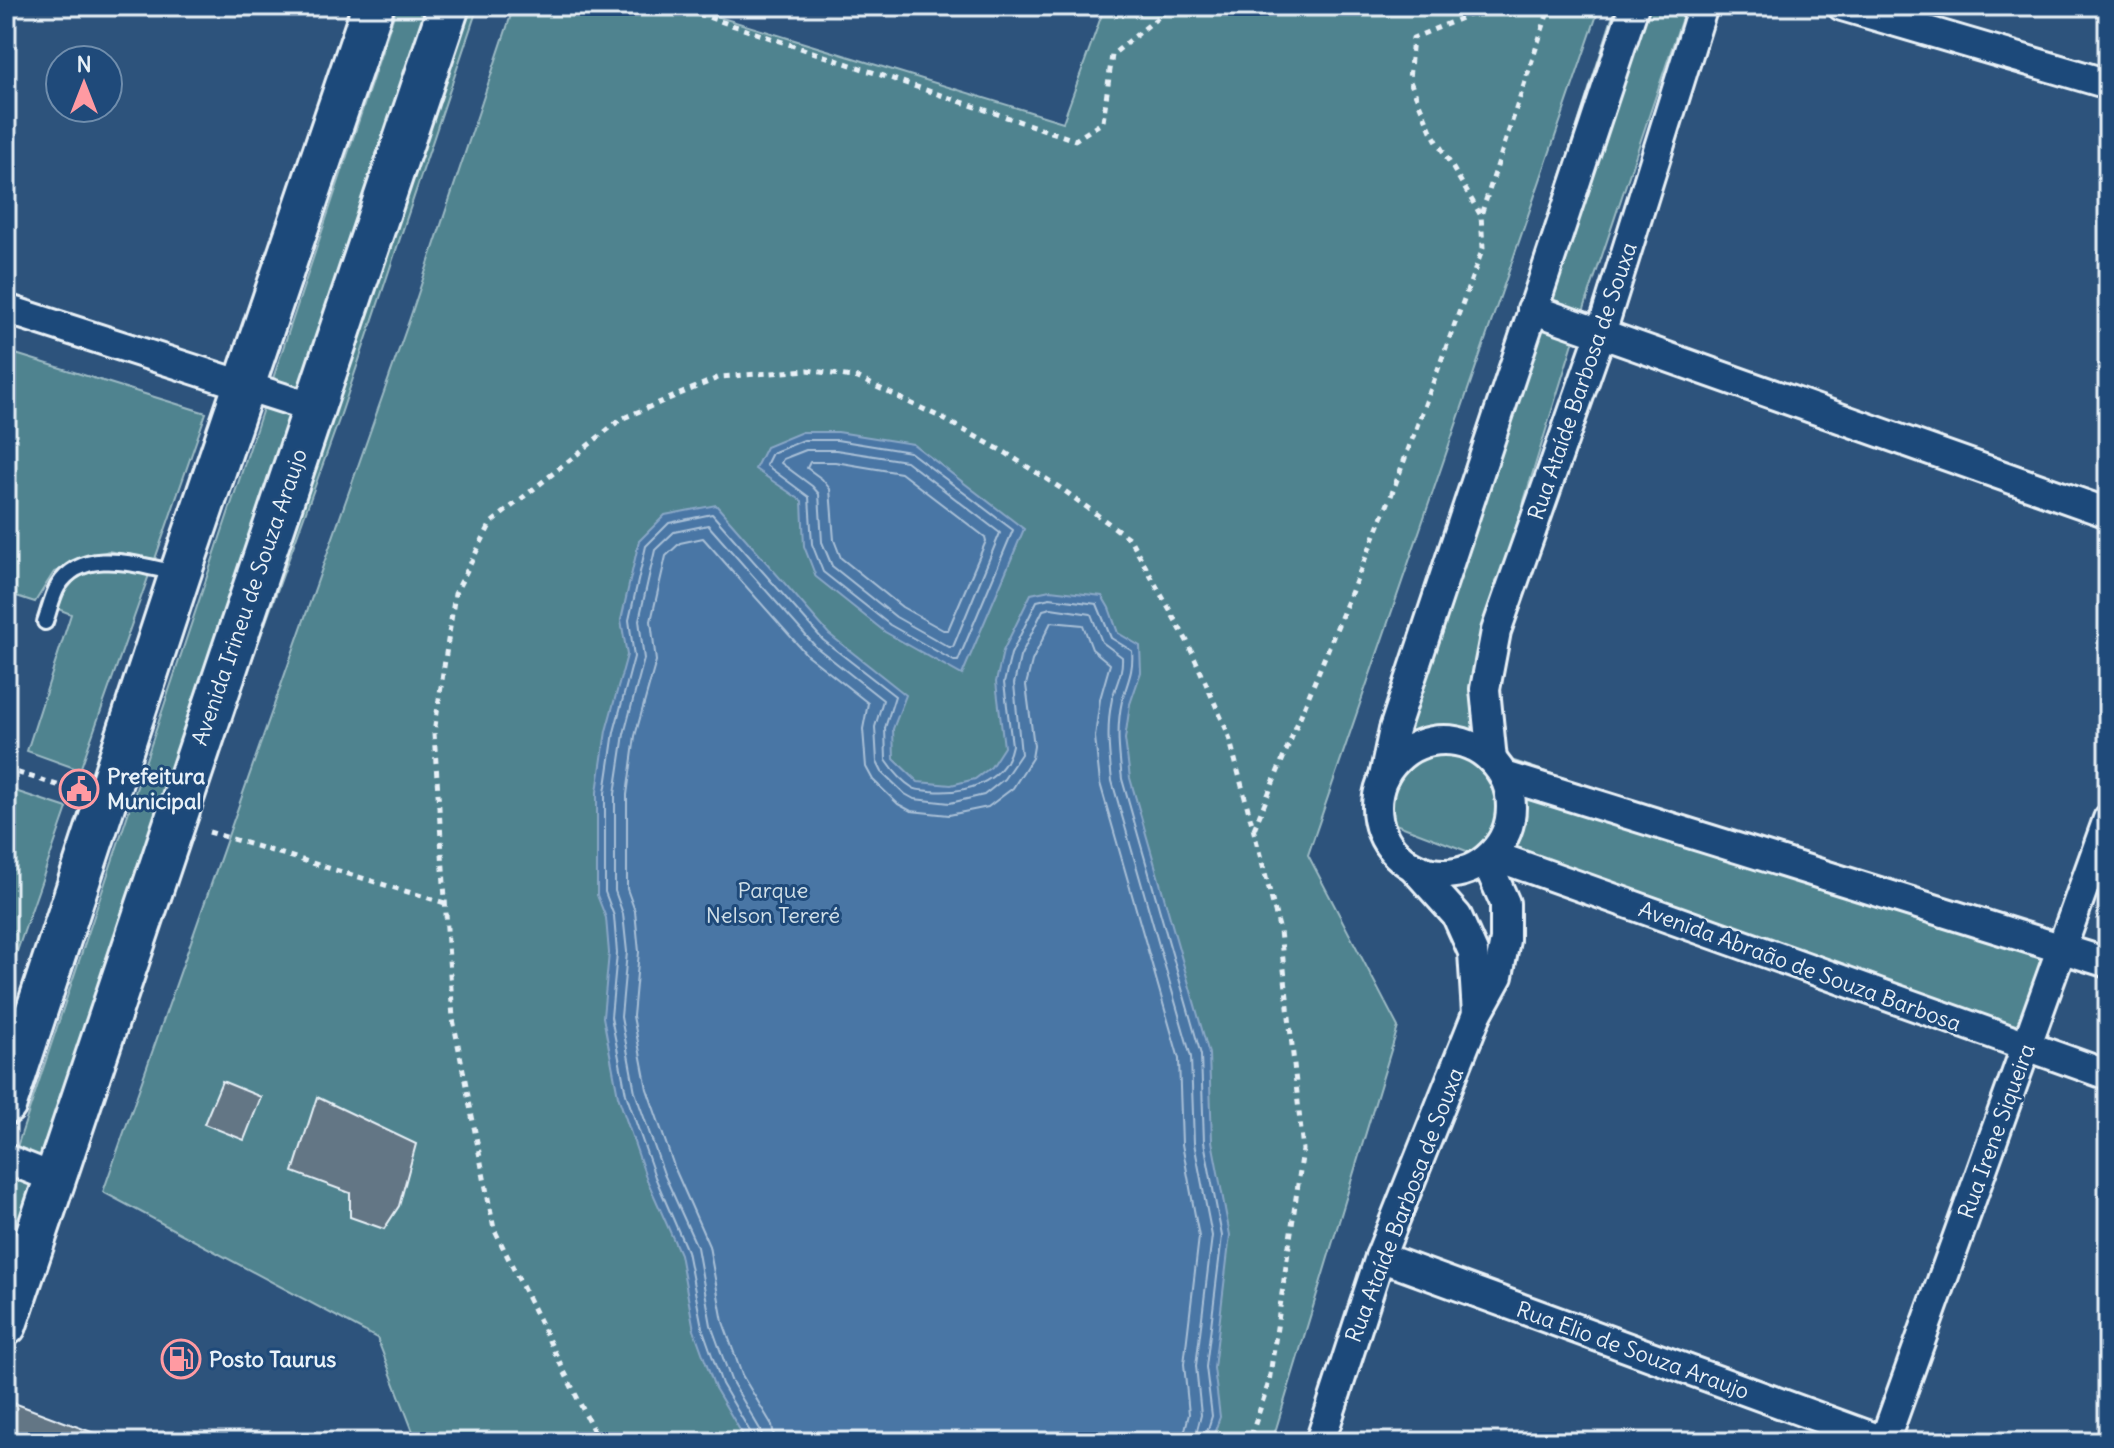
<svg xmlns="http://www.w3.org/2000/svg" width="2114" height="1448" font-family="Delius,sans-serif">
<style>
.green{fill:#4f838f;stroke:#9cbac4;stroke-width:2}
.water{fill:#4a76a5;stroke:#89a7c6;stroke-width:2}
.lines{fill:none;stroke-linecap:round;stroke-linejoin:round}
.shore{stroke:#a9c0d7;stroke-width:2}
.building{fill:#647685;stroke:#e8f1f8;stroke-width:2}
.service-casing{stroke:#e8f1f8;stroke-width:20}
.minor-casing{stroke:#e8f1f8;stroke-width:34}
.secondary-casing{stroke:#e8f1f8;stroke-width:46}
.path{stroke:#e8f1f8;stroke-width:5;stroke-dasharray:6 6;stroke-linecap:butt}
.service{stroke:#1f4a7a;stroke-width:14}
.minor{stroke:#1f4a7a;stroke-width:28}
.secondary{stroke:#1f4a7a;stroke-width:40}
.labels{text-anchor:middle;dominant-baseline:central;stroke-width:6;stroke-linejoin:round;paint-order:stroke}
.street-label{font-size:22px;fill:#e8f1f8;stroke:#1f4a7a}
.poi-label{font-size:22px;font-weight:bold;fill:#e8f1f8;stroke:#1f4a7a;text-anchor:start}
.park-label{font-size:22px;fill:#d1e0e8;stroke:#1f4a7a}
</style>
<rect width="100%" height="100%" fill="#2d537c"/>
<filter id="ink" filterUnits="userSpaceOnUse"><feTurbulence type="fractalNoise" baseFrequency=".0125" numOctaves="2"/><feDisplacementMap in="SourceGraphic" scale="16" xChannelSelector="R" yChannelSelector="G"/><feConvolveMatrix kernelMatrix="1 2 1 2 8 2 1 2 1" color-interpolation-filters="sRGB"/></filter>
<g filter="url(#ink)">
<g class="green">
<path d="M397,6h81l-138,411 -274,757 -60,201v-195z"/>
<path d="M514,6h169l380,116 42,-116h495l-292,849 90,172 -126,415h-855l-40,-104 -274,-146 307,-874z"/>
<path d="M1616,6h70l-110,327 -91,294 -15,119 591,201 -35,100 -541,-189 -95,-36 -14,-60 22,-84z"/>
<path d="M6,351l200,62 -51,146 -47,-8 -54,21 -19,30 -25,-8 -4,13z"/>
<path d="M108,566l42,6 -70,198 -53,-19 44,-137 -18,-7 24,-30z"/>
<path d="M6,788l61,20 -61,175v-144l5,-17 -5,-2z"/>
</g>
<g class="water">
<path d="M802,432h36l75,12 111,85 -62,146 -77,-43 -69,-55 -12,-31 -2,-45 -47,-32 11,-22z"/>
<path d="M716,505l113,129 77,61 -13,34 1,30 24,23 33,3 24,-6 16,-12 13,-20 -8,-65 7,-31 28,-57 19,-4 52,6 7,12 9,25 22,13 1,26 -11,32 -5,35 5,39 79,276 3,87 18,94 -16,133 6,49 -9,25h-464l-32,-54 -21,-58 -14,-76 -33,-74 -29,-84 -15,-79 6,-64 -3,-35 -9,-23v-103l9,-61 21,-76 -6,-35 18,-79 26,-26z"/>
</g>
<g class="lines">
<g class="shore">
<path d="M804,440h33l73,12 103,78 -55,131h-4l-64,-36 -67,-53 -11,-28 -3,-47 -43,-32 6,-12z"/>
<path d="M806,450h30l70,11 94,72 -47,114h-4l-53,-30 -64,-51 -10,-24 -3,-48 -7,-8 -31,-23 2,-4z"/>
<path d="M810,462h25l66,11 84,64 1,4 -38,89h-5l-41,-23 -61,-49 -7,-18 -4,-51 -8,-10 -15,-11z"/>
<path d="M753,1442l-1,-7 -30,-51 -20,-57 -15,-76 -32,-74 -29,-83 -15,-77 6,-64 -3,-37 -9,-24v-99l9,-61 20,-75 -5,-37 17,-74 23,-23 43,-9 111,126 72,56 -10,32 1,32c6,9 17,22 27,28 5,3 12,2 18,3 33,3 74,-8 81,-46l-8,-62 7,-29 26,-53 13,-3 47,6 14,34 21,13c2,20 -5,32 -10,50 -6,27 -3,52 0,78l79,276 3,87 18,94 -16,131 6,49 -8,26"/>
<path d="M763,1442l-2,-11 -30,-51 -20,-55 -14,-78 -33,-73 -29,-82 -14,-75 6,-65 -4,-38 -8,-23v-97l9,-60 20,-75 -5,-39 16,-70 19,-18 34,-7 108,122 67,53 -8,27 2,35 5,10 23,22 9,5 36,4 34,-8 20,-16 17,-25 -7,-70 6,-27 23,-47 8,-2 40,6 11,28 20,15c1,16 -6,27 -10,42 -6,28 -3,54 0,82l79,276 3,86 18,93 -16,130 5,49 -7,27"/>
<path d="M775,1442l-3,-17 -30,-50 -19,-53 -14,-76 -34,-77 -28,-80 -14,-73 6,-64 -4,-41 -8,-22v-94l8,-59 21,-75 -5,-40 15,-65 14,-13 23,-5 104,117 61,48 -5,26 3,38 7,13 25,24 13,7 38,4 39,-8 25,-19 19,-30 2,-12 -8,-61 6,-24 19,-39 32,3 9,24 18,15 -10,35 -5,38 5,46 79,276 3,85 17,93 -15,127 5,50 -7,28"/>
</g>
</g>
<g class="building">
<path d="M222,1081l39,16 -17,43 -40,-16z"/>
<path d="M317,1097l99,47 -17,62 -15,23 -34,-12v-24l-57,-21z"/>
<path d="M6,1400l112,42h-112z"/>
</g>
<g class="lines">
<g class="service-casing">
<path id="service" d="M45,622c4,-11 7,-26 13,-36 26,-41 81,-20 119,-13"/>
</g>
<g class="minor-casing">
<g id="minor">
<path d="M1842,6l266,78"/>
<path d="M6,309l308,99"/>
<path d="M1532,309l576,204"/>
<circle cx="1444" cy="807" r="67"/>
<path d="M1492,760l-7,-71 11,-58 105,-298 102,-327"/>
<path d="M1505,776l603,187"/>
<path d="M1384,777l10,-48 240,-723"/>
<path d="M1492,855l616,220"/>
<path d="M1414,868l43,48 16,36 4,62"/>
<path d="M6,1159l48,19"/>
<path d="M1380,1257l506,185"/>
<path d="M1320,1442l60,-185 97,-243 21,-38 7,-36v-37l-19,-43"/>
<path d="M1884,1442l224,-623"/>
</g>
</g>
<g class="secondary-casing">
<g id="secondary">
<path d="M6,1104l174,-530 193,-568"/>
<path d="M6,1325l443,-1319"/>
</g>
</g>
<g class="path">
<path d="M675,6l400,134 28,-18 9,-67 49,-40 15,-9"/>
<path d="M1480,214l-49,-83 -22,-52 4,-41 78,-32"/>
<path d="M6,769l64,20"/>
<path d="M1254,829l137,-333 92,-248 -2,-33 69,-209"/>
<path d="M209,832l236,71"/>
<path d="M599,1442l-105,-213 -41,-210 -19,-286 21,-139 36,-71 130,-104 99,-42 88,-7 50,8 82,39 66,36 56,36 68,50 57,102 41,92 52,198 23,219 -34,232 -20,60"/>
</g>
<use href="#service" class="service"/>
<use href="#minor" class="minor"/>
<use href="#secondary" class="secondary"/>
</g>
</g>
<defs>
<g id="civic-ring" transform="scale(2)"><circle r="9.5" fill="#1f4a7a" stroke="#ff9aa2" stroke-width="1.5"/><path d="M-.6-6.5H3V-4.5H.6V-3L4-1V1h2V6H-6V1h2V-1L-.6-3ZM-1.2 2.5V6h2.4V2.5Z" fill="#ff9aa2"/></g>
<g id="fuel-ring" transform="scale(2)"><circle r="9.5" fill="#1f4a7a" stroke="#ff9aa2" stroke-width="1.5"/><path d="M-5.5-6h7V0h2V4h1.3V-2.5L3-4.5l.8-.8L6-3V5H2.5V1h-1V6h-7ZM-4.2-4.7v3.2H.2V-4.7Z" fill="#ff9aa2"/></g>
</defs>
<g fill-rule="evenodd">
<use href="#civic-ring" x="79" y="789"/>
<use href="#fuel-ring" x="181" y="1359"/>
</g>
<g class="labels">
<g class="street-label">
<text transform="translate(1582 381) rotate(-71)">Rua Ataíde Barbosa de Souxa</text>
<text transform="translate(249 597) rotate(-71)">Avenida Irineu de Souza Araujo</text>
<text transform="translate(1800 966) rotate(20)">Avenida Abraão de Souza Barbosa</text>
<text transform="translate(1996 1131) rotate(-70)">Rua Irene Siqueira</text>
<text transform="translate(1404 1205) rotate(-69)">Rua Ataíde Barbosa de Souxa</text>
<text transform="translate(1633 1350) rotate(20)">Rua Elio de Souza Araujo</text>
</g>
<g class="poi-label">
<text x="107" y="776">Prefeitura<tspan x="107" dy="25">Municipal</tspan></text>
<text x="209" y="1359">Posto Taurus</text>
</g>
<g class="park-label">
<text x="773" y="890">Parque<tspan x="773" dy="25">Nelson Tereré</tspan></text>
</g>
</g>
<rect width="2114" height="1448" fill="none" stroke="#1f4a7a" stroke-width="32"/>
<rect x="16" y="16" width="2082" height="1416" fill="none" stroke="#e8f1f8" stroke-width="3" filter="url(#ink)"/>
<g transform="translate(84 84)"><circle r="38" fill="#1f4a7a" stroke="#6f8dac" stroke-width="2"/>
<path d="M0-6L14 30L0 20L-14 30Z" fill="#ff9aa2"/>
<text y="-12" font-size="22" font-weight="bold" text-anchor="middle" fill="#e8f1f8">N</text>
</g>
</svg>
